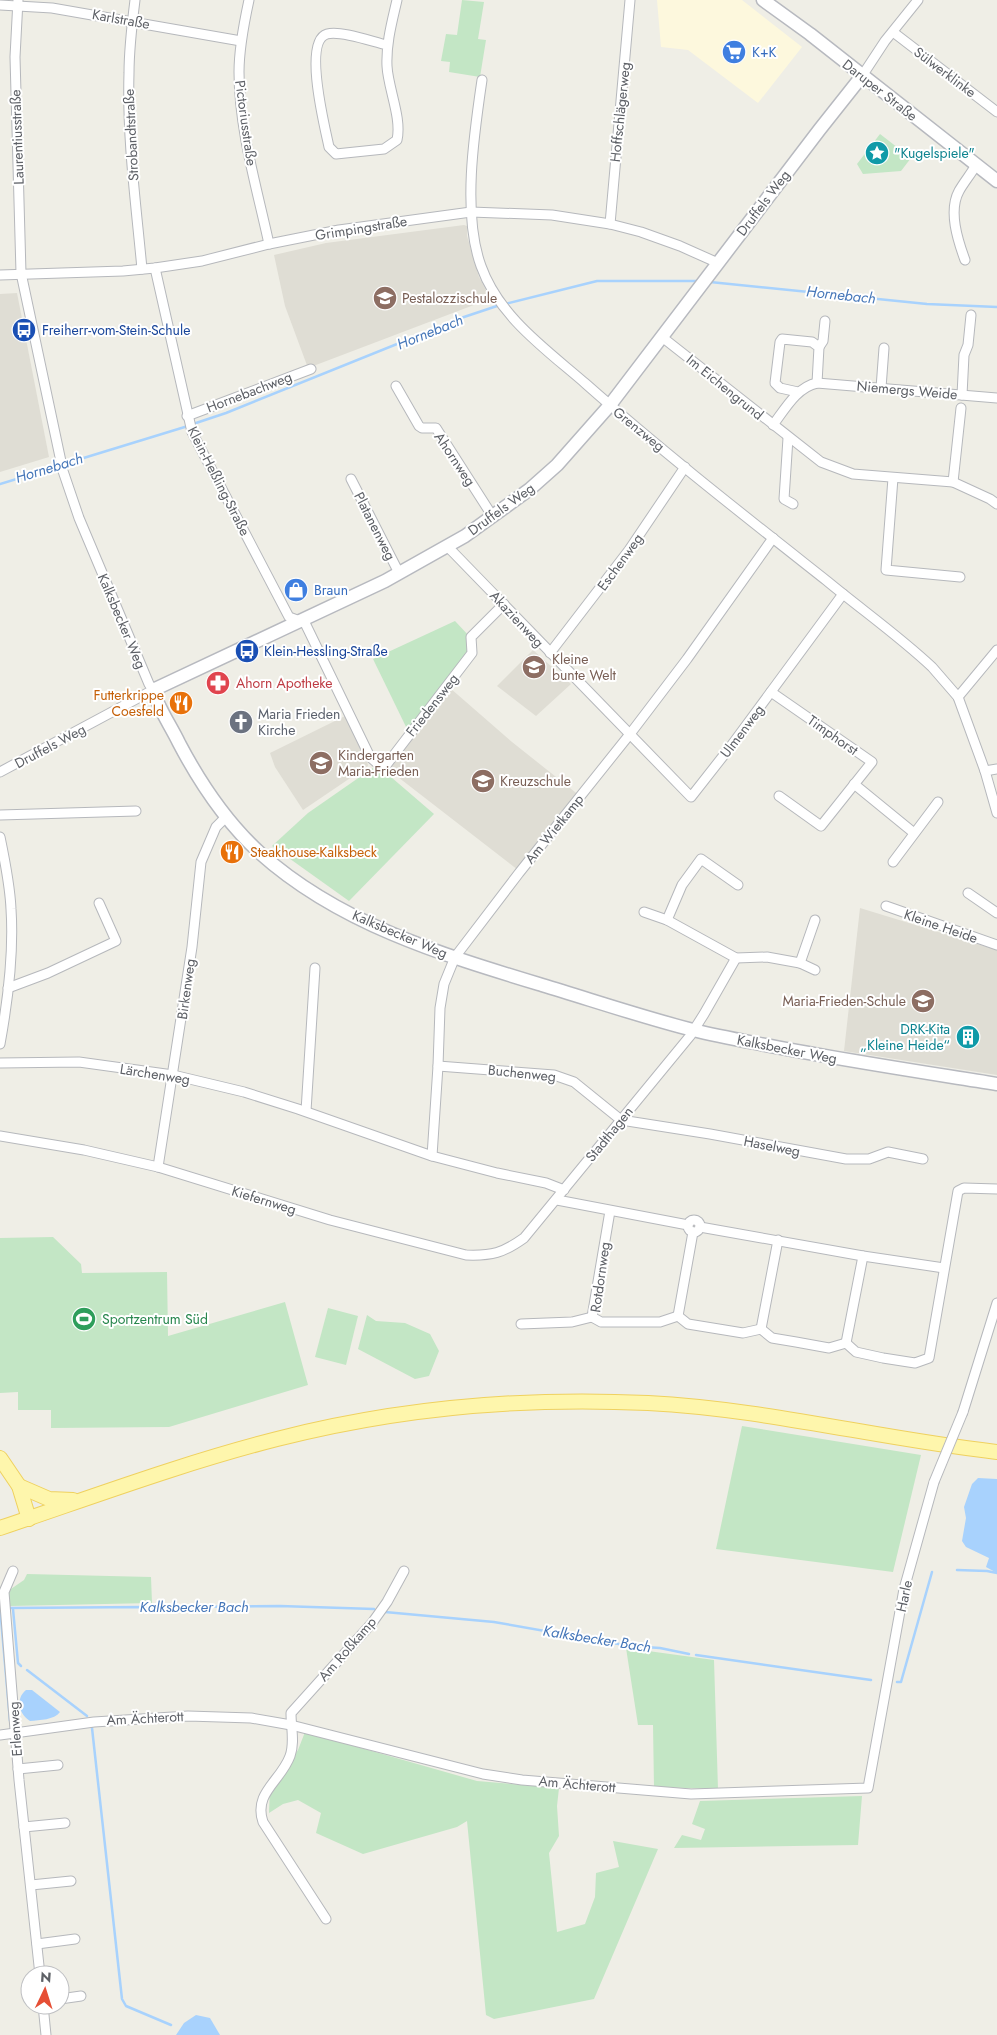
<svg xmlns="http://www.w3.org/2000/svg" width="997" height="2035" font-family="Jost,sans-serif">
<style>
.commercial{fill:#fdf8dd}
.education{fill:#dfddd4}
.green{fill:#c3e6c5}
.water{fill:#a8d2fd}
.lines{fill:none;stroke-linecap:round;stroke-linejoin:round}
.stream{stroke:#a8d2fd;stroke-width:2.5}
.street-casing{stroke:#b6b8bc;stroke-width:11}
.secondary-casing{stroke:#b7b9bf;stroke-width:15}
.primary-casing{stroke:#efd15f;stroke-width:16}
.street{stroke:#fff;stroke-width:9}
.secondary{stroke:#fff;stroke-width:12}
.primary{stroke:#fef6ac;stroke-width:14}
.street-bridge-casing{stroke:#b6b8bc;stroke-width:11;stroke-linecap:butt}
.street-bridge{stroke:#fff;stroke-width:9}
.labels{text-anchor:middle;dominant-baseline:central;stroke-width:4;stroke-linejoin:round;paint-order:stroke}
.street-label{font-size:14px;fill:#5d6066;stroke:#fff}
.shop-label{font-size:14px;fill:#366cbe;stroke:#fff;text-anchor:start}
.culture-label{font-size:14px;fill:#0d838f;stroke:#fff;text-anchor:start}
.education-label{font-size:14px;fill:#785e54;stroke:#fff;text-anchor:start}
.transit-label{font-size:14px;fill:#164399;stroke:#fff;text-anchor:start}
.health-label{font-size:14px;fill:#be3a42;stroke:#fff;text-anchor:start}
.food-label{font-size:14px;fill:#c56008;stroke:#fff;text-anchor:end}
.worship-label{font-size:14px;fill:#5b616d;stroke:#fff;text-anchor:start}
.leisure-label{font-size:14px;fill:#27864d;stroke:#fff;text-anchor:start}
.water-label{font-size:15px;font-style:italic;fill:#4677b9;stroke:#fff}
</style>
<rect width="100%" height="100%" fill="#efeee6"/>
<path class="commercial" d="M657,0h85l60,47 -44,56 -70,-53 -27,-3z"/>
<g class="education">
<path d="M464,225l3,1v10l12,41 10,19 -2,4 -179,68 -23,-62 -11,-51 52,-12z"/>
<path d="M17,293l32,164 -49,15v-178z"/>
<path d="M533,650l38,34 -35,32 -39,-30z"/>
<path d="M450,688l62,54 68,54 -62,74 -133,-103z"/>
<path d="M345,716l22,44 1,6 -65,44 -28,-43 -5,-14z"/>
<path d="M860,908l137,42v125l-153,-24z"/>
</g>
<g class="green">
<path d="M462,0l22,2 -6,37 8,1 -6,37 -31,-5 1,-10 -9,-1 5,-27 11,1z"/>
<path d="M880,134l31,24 -10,13 -38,3 -6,-10z"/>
<path d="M455,621l15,16 2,15 -63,81 -36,-74z"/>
<path d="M377,765l57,49 -85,87 -77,-55 36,-33z"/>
<path d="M53,1237l28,27 1,9 85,-1 1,64 117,-34 23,83 -139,42 -118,1v-18h-33v-18l-18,1v-155z"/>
<path d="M328,1308l30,8 -12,49 -31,-8z"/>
<path d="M367,1315l9,6 29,2 25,11 9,17 -10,25 -14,3 -57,-30z"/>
<path d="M742,1426l179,29 -28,117 -177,-23z"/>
<path d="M27,1574l124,3 1,26 -142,3 -2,-15 16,-11z"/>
<path d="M626,1648l88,12 4,129 -64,-2 -1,-62h-15z"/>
<path d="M305,1732l172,49 82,7 -2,18 2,30 -10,17 8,79 28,-8 10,-27 1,-24 23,-6 -6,-26 45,8 -64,150 -100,20 -8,-4 -19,-194 -10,6 -94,27 -47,-21 5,-20 -23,-13 -15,4 -14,9 1,-25 28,-38z"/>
<path d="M862,1796l-4,49 -184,3 8,-13 19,5 4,-11 -13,-5 8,-23z"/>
</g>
<g class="water">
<path d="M978,1478l19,1v94l-11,-6 3,-9 -23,-11 -4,-6 4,-23 -2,-11 8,-23z"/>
<path d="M26,1690h6l28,22c-6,8 -20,8 -30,9 -11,-7 -15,-22 -4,-31z"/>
<path d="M196,2015l14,3 10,17h-44l8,-12z"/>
</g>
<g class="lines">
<g class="stream">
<path d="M710,282l217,22 70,3"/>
<path d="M505,304l92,-23h102"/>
<path d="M193,424l33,-11 238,-96 36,-12"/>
<path d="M64,464l124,-38"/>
<path d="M0,484l59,-18"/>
<path d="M957,1570l30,1 10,2"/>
<path d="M0,1607l10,114"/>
<path d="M10,1608l133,-1 14,2 15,-2 108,-1 94,3"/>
<path d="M13,1609l5,54 3,3"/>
<path d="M385,1612l109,10 136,24 30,2 29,6"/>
<path d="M696,1655l175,25"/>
<path d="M27,1670l60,46"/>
<path d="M897,1682h4l31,-110"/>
<path d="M92,1728l30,271 4,7 45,19"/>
</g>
<g class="street-casing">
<g id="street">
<path d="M135,0c-3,24 -6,49 -6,73 -2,66 7,131 13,196"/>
<path d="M249,0c-5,23 -10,48 -10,72 0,58 18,116 30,172"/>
<path d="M0,5l52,3 189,33"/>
<path d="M893,32l104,80"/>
<path d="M387,45c-14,-3 -46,-15 -60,-11 -24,7 -2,94 2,113l7,7 48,-5 13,-9c5,-22 -9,-52 -10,-74 -1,-23 5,-44 10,-66"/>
<path d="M862,76l23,-35 33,-41"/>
<path d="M482,80c-8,54 -20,134 -1,186 18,51 66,84 105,118 78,69 160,133 241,197 35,29 72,55 105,86l26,30 27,74 12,42"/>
<path d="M610,224l20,-224"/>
<path d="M965,260c-7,-19 -17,-49 -6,-69 5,-9 12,-17 17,-26"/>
<path d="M155,268l37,164 97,185 16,6 65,134 7,6 10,1 85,-111 -1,-16 33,-33"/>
<path d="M0,275l123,-4 32,-3 47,-7 67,-17 70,-14 132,-18 81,3 58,9 31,8 39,14 38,17"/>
<path d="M662,337l159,125 32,12 100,8 37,17 7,5"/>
<path d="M819,347l4,-6 2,-20"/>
<path d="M396,386l23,40 3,2h14l57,89"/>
<path d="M881,388l3,-40"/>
<path d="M798,392l-18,-4 -5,-5 5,-41 2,-3 30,3 7,5 -2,36"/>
<path d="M962,395l2,-40 4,-10 3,-30"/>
<path d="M187,416l124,-47"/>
<path d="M773,425c12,-16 24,-38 44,-42l180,15"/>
<path d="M788,438l-4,61 9,5"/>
<path d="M893,478l-7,92 74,7"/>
<path d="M351,479l48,94"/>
<path d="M953,482l8,-74"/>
<path d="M447,546l244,251 40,-51 112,-152"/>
<path d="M550,653l79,-103 56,-83"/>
<path d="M771,692l101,70 -51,64 -42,-30"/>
<path d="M958,697l39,-47"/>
<path d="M985,771l12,-2"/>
<path d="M0,772l153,-82 -4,-6 -70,-166 -16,-47 -42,-198 -6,-216 3,-57"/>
<path d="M854,784l60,49"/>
<path d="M0,815l136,-4"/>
<path d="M0,837c5,24 10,48 11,72 3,45 -3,91 -11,135"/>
<path d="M893,862l45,-60"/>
<path d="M968,893l29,20"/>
<path d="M886,906l111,39"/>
<path d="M644,912l23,8 69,38 31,-1 33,6 15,7"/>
<path d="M667,920l15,-35 19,-26 37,26"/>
<path d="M800,963l15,-43"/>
<path d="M8,988l40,-15 68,-32 -17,-38"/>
<path d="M0,1063l79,-1 94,13 71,17 54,17 134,47 65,17 49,10 18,7"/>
<path d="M438,1066l116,9 20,7 47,38 89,14 136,25h23l19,-7 35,7"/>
<path d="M306,1111l9,-143"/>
<path d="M0,1136l84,14 74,17 172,53 136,35c26,1 37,-2 58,-17l166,-202 14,-22 32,-56"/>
<path d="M432,1156l6,-90 2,-58 4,-24 11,-27 64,-84 111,-139 57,-75 86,-121"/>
<path d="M158,1167l34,-220 9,-85 15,-35 10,-10"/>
<path d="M557,1200l131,25"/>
<path d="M610,1211l-18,106 9,5h59l18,-6"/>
<circle cx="694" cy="1226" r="6"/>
<path d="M700,1227l163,29 81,12"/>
<path d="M693,1232l-15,84 10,8 55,9 18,-4"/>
<path d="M778,1240l-17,89 11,9 24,4 33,6 17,-5 10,9 27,6 32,5 14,-5 29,-167 6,-3 33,1"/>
<path d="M521,1324l51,-2 20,-5"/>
<path d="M846,1343l17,-87"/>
<path d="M963,1412l34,-109"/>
<path d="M13,1571l-9,21 15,188 21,195"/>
<path d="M0,1735l94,-13 94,-6 63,2 40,7 192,49 39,6 169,14 177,-6 36,-199 30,-107"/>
<path d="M18,1769l40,-4"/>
<path d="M24,1827l41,-4"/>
<path d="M31,1885l40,-4"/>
<path d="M326,1919l-63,-97c-10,-29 18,-41 27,-66 5,-13 1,-28 1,-43l81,-90 15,-21 17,-31"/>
<path d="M37,1944l38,-5"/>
<path d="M60,1999l21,-3"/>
<path d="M43,2005l3,30"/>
</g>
</g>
<g class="secondary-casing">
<g id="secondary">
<path d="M763,0l47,34 187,147"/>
<path d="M862,76l-42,53 -210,276 -53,60 -27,24 -65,47 -80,45 -232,109c5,18 18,36 26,53 21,40 48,80 81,110 79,71 183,102 282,132 50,15 100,32 151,45 20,5 41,9 62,13 80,16 161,28 242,41"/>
</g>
</g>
<g class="primary-casing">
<g id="primary">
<path d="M0,1458l19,28 10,33"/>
<path d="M19,1486l30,13 24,1"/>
<path d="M0,1528c92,-31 183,-65 277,-89 121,-31 247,-42 371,-36 118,6 232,36 349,49"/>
</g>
</g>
<use href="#street" class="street"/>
<use href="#secondary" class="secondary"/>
<use href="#primary" class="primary"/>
<g class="street-bridge-casing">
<path id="street-bridge" d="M934,1482l29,-70"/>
</g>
<use href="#street-bridge" class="street-bridge"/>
</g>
<defs>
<g id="supermarket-disc" transform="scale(1.25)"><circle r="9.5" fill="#3f7fe0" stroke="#fff"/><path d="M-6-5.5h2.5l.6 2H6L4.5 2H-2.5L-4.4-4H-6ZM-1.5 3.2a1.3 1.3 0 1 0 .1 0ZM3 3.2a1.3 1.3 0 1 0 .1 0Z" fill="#fff"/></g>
<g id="sight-disc" transform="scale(1.25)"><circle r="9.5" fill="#0f9aa8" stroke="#fff"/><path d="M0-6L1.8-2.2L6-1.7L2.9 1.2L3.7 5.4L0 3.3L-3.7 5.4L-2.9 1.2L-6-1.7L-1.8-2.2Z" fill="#fff"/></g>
<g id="school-disc" transform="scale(1.25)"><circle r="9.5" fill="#8d6e63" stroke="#fff"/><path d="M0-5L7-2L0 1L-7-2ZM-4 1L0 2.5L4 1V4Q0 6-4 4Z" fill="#fff"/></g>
<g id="bus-disc" transform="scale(1.25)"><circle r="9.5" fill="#1a4fb4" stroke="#fff"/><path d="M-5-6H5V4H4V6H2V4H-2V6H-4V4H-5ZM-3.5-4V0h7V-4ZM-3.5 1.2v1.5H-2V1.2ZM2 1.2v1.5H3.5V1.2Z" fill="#fff"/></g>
<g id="shop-disc" transform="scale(1.25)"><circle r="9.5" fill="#3f7fe0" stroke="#fff"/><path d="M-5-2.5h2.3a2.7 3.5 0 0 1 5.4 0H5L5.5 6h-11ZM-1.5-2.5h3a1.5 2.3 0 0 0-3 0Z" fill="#fff"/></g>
<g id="pharmacy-disc" transform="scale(1.25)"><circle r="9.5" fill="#e0444e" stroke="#fff"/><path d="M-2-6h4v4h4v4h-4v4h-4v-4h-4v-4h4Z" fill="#fff"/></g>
<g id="restaurant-disc" transform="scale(1.25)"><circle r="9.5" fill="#e8710a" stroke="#fff"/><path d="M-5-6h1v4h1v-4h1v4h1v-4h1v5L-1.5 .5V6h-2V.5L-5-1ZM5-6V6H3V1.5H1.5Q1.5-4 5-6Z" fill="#fff"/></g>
<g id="church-disc" transform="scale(1.25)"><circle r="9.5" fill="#6b7280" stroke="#fff"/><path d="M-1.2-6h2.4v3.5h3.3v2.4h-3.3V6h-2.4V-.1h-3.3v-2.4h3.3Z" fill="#fff"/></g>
<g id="building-disc" transform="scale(1.25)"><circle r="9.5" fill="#0f9aa8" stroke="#fff"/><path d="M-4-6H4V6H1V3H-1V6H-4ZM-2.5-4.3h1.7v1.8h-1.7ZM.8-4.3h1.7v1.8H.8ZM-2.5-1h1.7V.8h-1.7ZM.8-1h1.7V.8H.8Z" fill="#fff"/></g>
<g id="stadium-disc" transform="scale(1.25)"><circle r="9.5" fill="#2e9e5b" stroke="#fff"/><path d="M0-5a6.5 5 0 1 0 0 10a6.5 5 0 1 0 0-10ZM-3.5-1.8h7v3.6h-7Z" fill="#fff"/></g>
</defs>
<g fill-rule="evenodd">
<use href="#supermarket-disc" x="734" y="52"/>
<use href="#sight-disc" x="877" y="153"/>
<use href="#school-disc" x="385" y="298"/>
<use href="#bus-disc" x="24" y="330"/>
<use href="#shop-disc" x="296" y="590"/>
<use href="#bus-disc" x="247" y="651"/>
<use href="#school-disc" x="534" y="667"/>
<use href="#pharmacy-disc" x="218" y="683"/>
<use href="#restaurant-disc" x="181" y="703"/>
<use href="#church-disc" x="241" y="722"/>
<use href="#school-disc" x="321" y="763"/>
<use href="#school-disc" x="483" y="781"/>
<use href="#restaurant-disc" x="232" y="852"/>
<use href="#school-disc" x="923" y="1001"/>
<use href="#building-disc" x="968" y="1037"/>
<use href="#stadium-disc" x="84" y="1319"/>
</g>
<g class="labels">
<g class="street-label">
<text transform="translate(121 19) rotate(10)">Karlstraße</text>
<text transform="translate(945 72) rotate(37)">Sülwerklinke</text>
<text transform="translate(880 90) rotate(38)">Daruper Straße</text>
<text transform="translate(620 112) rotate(-84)">Hoffschlägerweg</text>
<text transform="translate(246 123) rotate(82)">Pictoriusstraße</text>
<text transform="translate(131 135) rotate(-93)">Strobandtstraße</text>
<text transform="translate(17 137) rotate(-92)">Laurentiusstraße</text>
<text transform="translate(763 203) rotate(-53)">Druffels Weg</text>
<text transform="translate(361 228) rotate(-9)">Grimpingstraße</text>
<text transform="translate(725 387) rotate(39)">Im Eichengrund</text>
<text transform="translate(907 390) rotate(5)">Niemergs Weide</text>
<text transform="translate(249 392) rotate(-21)">Hornebachweg</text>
<text transform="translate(639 429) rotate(39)">Grenzweg</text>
<text transform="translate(455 459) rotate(56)">Ahornweg</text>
<text transform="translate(219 481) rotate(63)">Klein-Heßling-Straße</text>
<text transform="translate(501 509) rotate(-36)">Druffels Weg</text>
<text transform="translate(375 526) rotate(63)">Platanenweg</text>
<text transform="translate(620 562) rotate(-54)">Eschenweg</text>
<text transform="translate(517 619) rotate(47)">Akazienweg</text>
<text transform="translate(122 621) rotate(67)">Kalksbecker Weg</text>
<text transform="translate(432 705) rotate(-52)">Friedensweg</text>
<text transform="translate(742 731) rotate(-53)">Ulmenweg</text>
<text transform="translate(833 735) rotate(35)">Timphorst</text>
<text transform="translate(50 746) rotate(-28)">Druffels Weg</text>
<text transform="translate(554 829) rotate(-51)">Am Wietkamp</text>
<text transform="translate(941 926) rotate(19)">Kleine Heide</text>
<text transform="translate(400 934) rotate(23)">Kalksbecker Weg</text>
<text transform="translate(186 989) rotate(-82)">Birkenweg</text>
<text transform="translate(787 1049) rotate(11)">Kalksbecker Weg</text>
<text transform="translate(522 1073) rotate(6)">Buchenweg</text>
<text transform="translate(155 1074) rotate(9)">Lärchenweg</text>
<text transform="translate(609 1134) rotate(-51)">Stadthagen</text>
<text transform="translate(772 1146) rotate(11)">Haselweg</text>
<text transform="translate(264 1200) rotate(17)">Kiefernweg</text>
<text transform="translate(600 1277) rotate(-82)">Rotdornweg</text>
<text transform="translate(904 1596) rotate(-78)">Harle</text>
<text transform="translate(347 1649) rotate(-49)">Am Roßkamp</text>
<text transform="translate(145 1718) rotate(-3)">Am Ächterott</text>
<text transform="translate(15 1729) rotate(-94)">Erlenweg</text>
<text transform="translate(577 1784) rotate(5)">Am Ächterott</text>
</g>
<g class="shop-label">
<text x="752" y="52">K+K</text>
<text x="314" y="590">Braun</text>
</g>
<g class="culture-label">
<text x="894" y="153">"Kugelspiele"</text>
<text x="950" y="1029" text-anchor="end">DRK-Kita<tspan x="950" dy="16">„Kleine Heide“</tspan></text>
</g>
<g class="education-label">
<text x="402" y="298">Pestalozzischule</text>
<text x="552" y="659">Kleine<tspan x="552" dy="16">bunte Welt</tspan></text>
<text x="338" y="755">Kindergarten<tspan x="338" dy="16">Maria-Frieden</tspan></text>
<text x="500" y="781">Kreuzschule</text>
<text x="906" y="1001" text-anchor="end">Maria-Frieden-Schule</text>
</g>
<g class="transit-label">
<text x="42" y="330">Freiherr-vom-Stein-Schule</text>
<text x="264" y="651">Klein-Hessling-Straße</text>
</g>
<g class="health-label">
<text x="236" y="683">Ahorn Apotheke</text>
</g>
<g class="food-label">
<text x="164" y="695">Futterkrippe<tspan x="164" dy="16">Coesfeld</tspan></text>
<text x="250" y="852" text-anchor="start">Steakhouse-Kalksbeck</text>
</g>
<g class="worship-label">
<text x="258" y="714">Maria Frieden<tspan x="258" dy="16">Kirche</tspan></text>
</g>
<g class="leisure-label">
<text x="102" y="1319">Sportzentrum Süd</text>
</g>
<g class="water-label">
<text transform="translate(841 295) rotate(6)">Hornebach</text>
<text transform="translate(430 332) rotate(-22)">Hornebach</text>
<text transform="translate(49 468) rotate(-17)">Hornebach</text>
<text x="194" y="1607">Kalksbecker Bach</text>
<text transform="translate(597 1639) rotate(9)">Kalksbecker Bach</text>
</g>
</g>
<g transform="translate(45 1990) rotate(4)"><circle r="24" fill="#ffffff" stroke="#bebfc2"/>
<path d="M0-4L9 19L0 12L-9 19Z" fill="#e64f35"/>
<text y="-8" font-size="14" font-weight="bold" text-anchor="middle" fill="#5d6066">N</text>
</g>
</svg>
